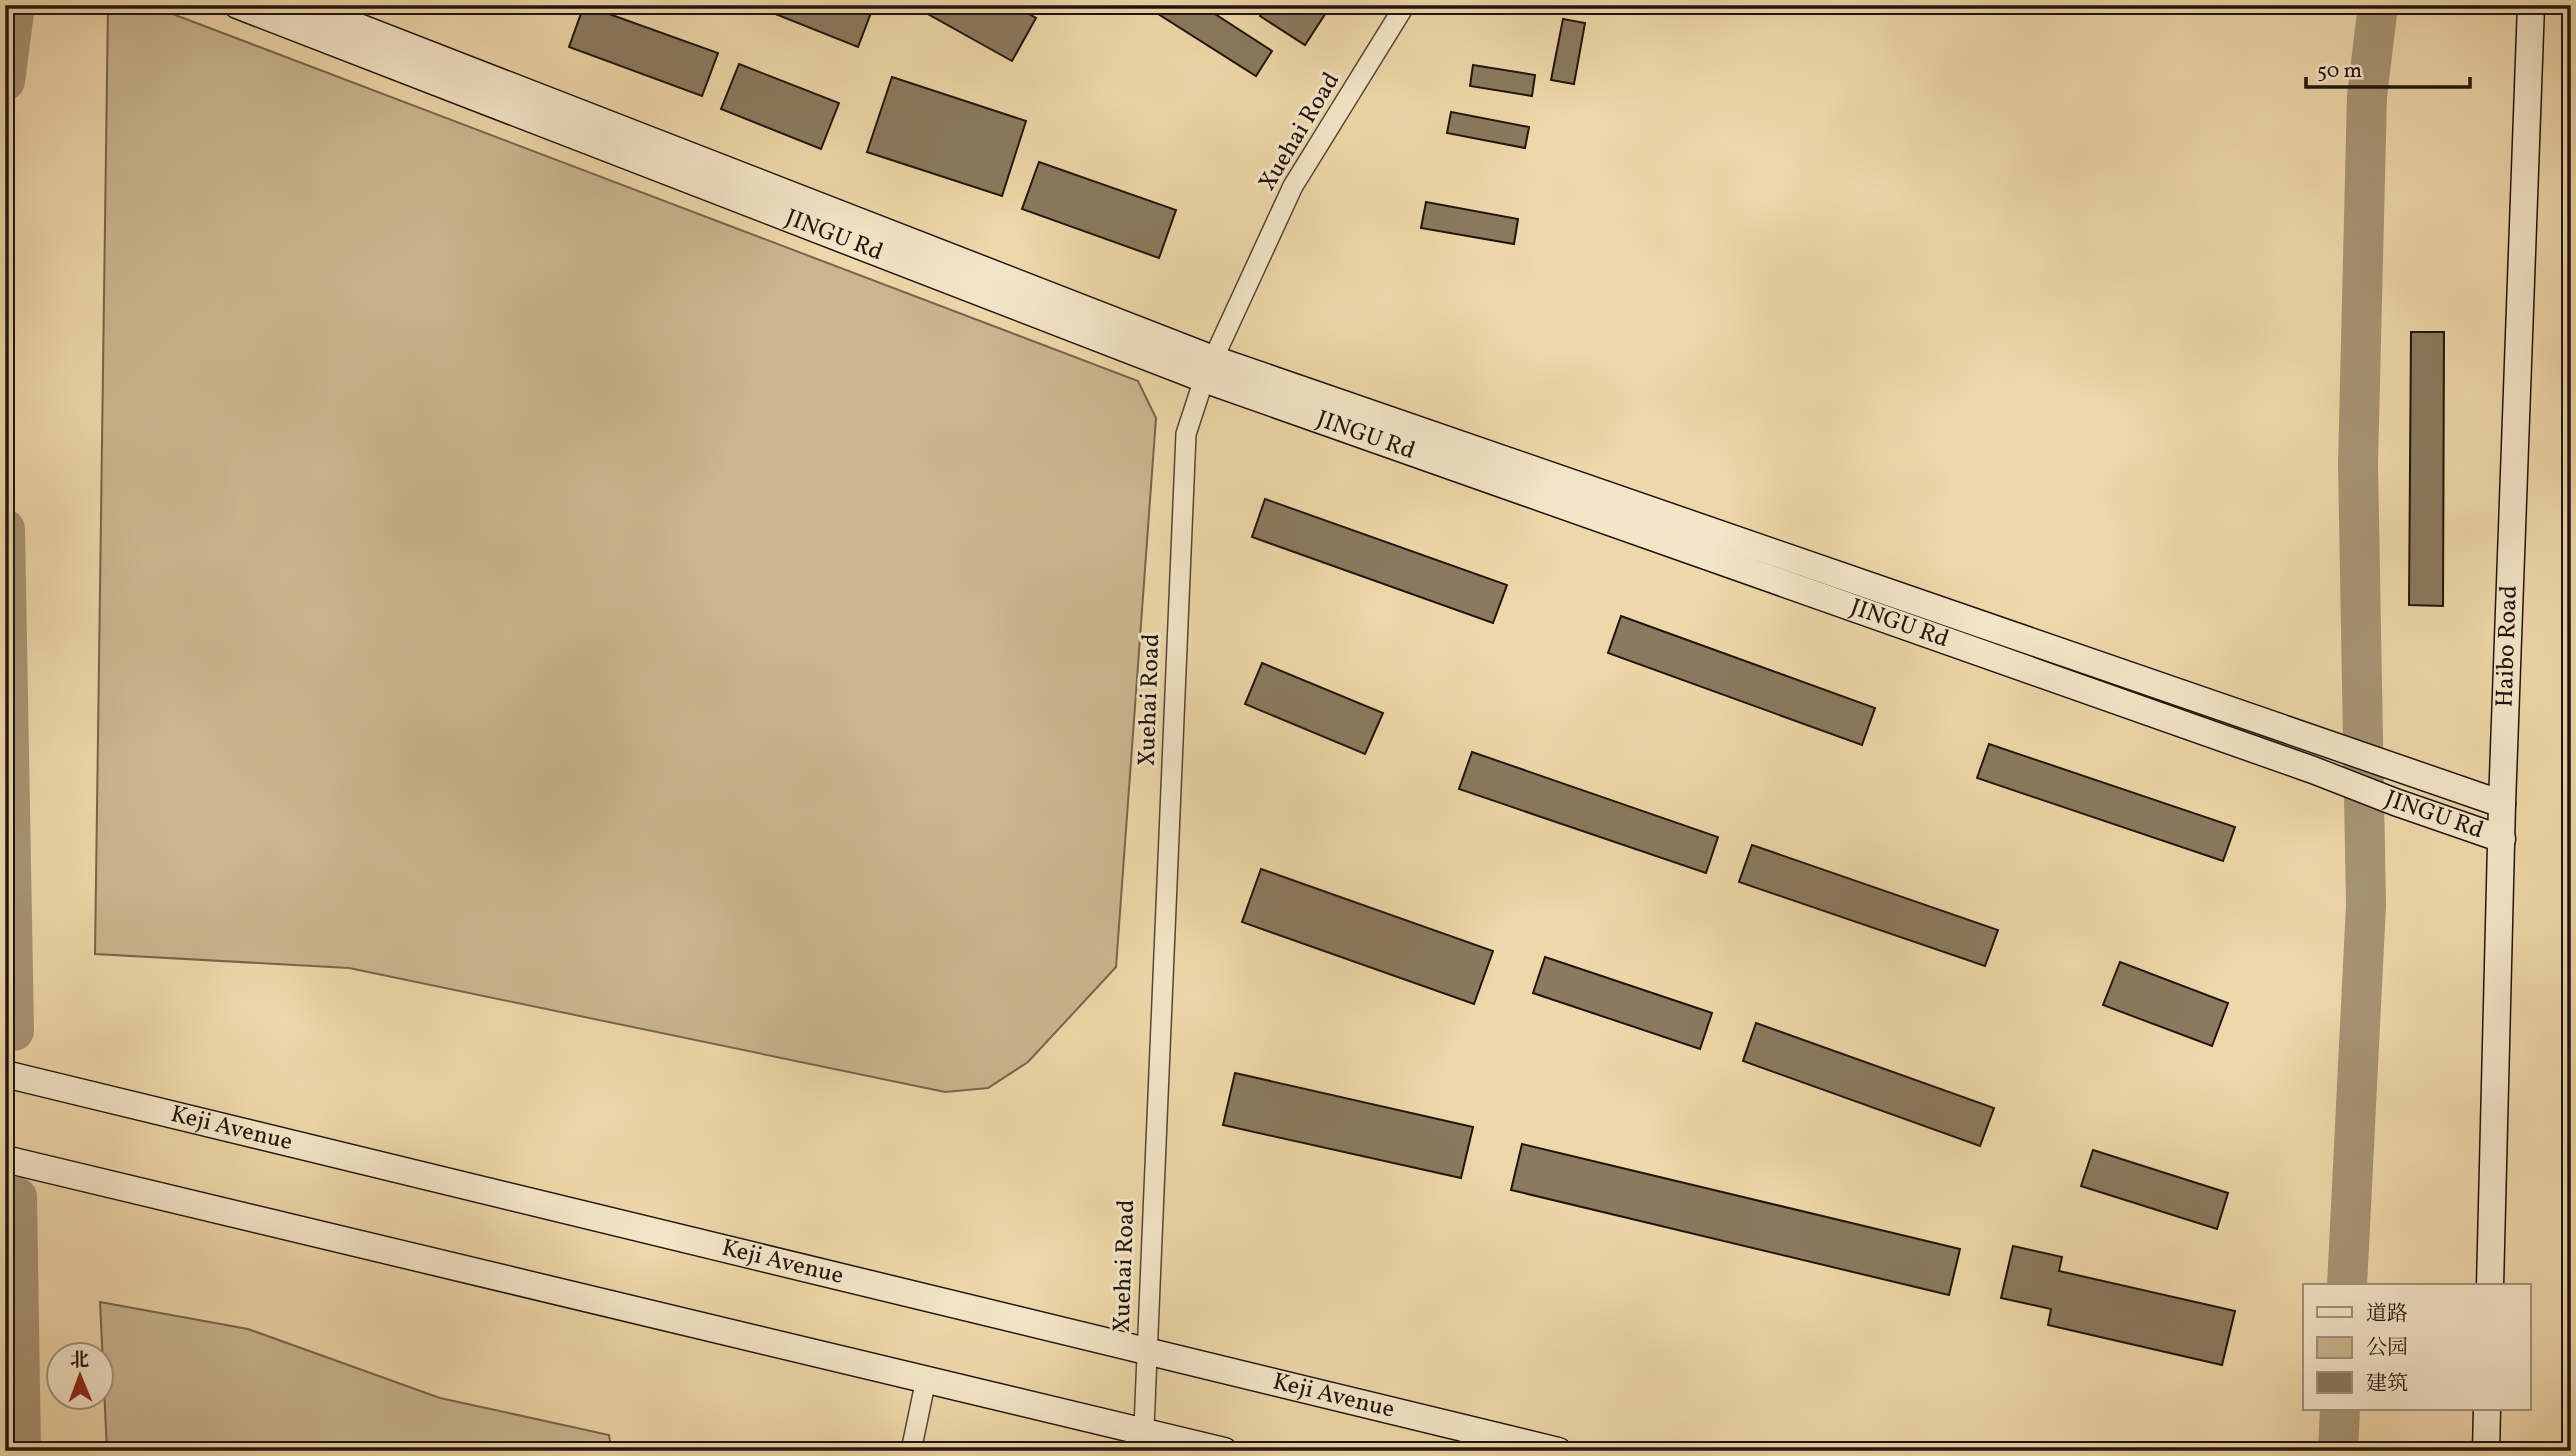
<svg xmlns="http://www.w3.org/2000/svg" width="2576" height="1456" font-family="Vollkorn,'Noto Serif SC',serif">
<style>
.green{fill:#cbb68f;stroke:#75664e;stroke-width:2}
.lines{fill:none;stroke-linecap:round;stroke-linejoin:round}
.river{stroke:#a89575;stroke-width:40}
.building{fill:#8b7a5f;stroke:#1f150e;stroke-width:2}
.street-casing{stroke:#534635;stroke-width:22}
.secondary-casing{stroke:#1f150e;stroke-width:29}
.street{stroke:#f4e5c8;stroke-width:19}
.secondary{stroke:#f4e5c8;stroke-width:26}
.labels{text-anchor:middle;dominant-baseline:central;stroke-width:6;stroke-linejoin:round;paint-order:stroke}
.street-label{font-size:24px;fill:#1f150e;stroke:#f4e5c8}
</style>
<rect width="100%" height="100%" fill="#eed7aa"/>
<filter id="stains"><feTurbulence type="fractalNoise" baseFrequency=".00286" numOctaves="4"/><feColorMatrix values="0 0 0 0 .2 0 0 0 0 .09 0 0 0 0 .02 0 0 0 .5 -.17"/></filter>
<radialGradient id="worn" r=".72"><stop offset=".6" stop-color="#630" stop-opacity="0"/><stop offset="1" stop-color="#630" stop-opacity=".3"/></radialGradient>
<g class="green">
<path d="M108,5h41l989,376 18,37 -40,549 -88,95 -40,26 -43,4 -596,-124 -254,-14z"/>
<path d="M100,1302l148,27 192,69 169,37 3,16h-505z"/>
</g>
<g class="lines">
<g class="river">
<path d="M5,81l10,-76"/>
<path d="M5,529l9,502"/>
<path d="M17,1197l4,254"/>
<path d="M2347,1286l19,-381 -8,-441 9,-368 11,-91"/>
<path d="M2338,1451l2,-42"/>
</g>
</g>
<g class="building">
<path d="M584,5l134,48 -16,43 -133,-49z"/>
<path d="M759,5h115l-16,42 -100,-40z"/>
<path d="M921,5h92l23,13 -24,43 -93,-52z"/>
<path d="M1144,5h57l71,46 -16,25z"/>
<path d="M1266,5h65l-26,40 -45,-29z"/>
<path d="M1563,19l22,4 -11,61 -23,-4z"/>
<path d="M739,64l100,39 -18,46 -100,-40z"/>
<path d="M1473,65l62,10 -3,21 -62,-10z"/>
<path d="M892,77l134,44 -24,75 -135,-44z"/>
<path d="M1451,112l78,15 -4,21 -78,-15z"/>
<path d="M1039,162l137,48 -17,48 -137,-49z"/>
<path d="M1426,202l92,17 -4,25 -93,-16z"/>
<path d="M2411,332h33l-1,274 -34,-1z"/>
<path d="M1265,499l242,86 -14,38 -241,-86z"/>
<path d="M1621,616l254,92 -13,37 -254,-92z"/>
<path d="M1262,663l121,50 -18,41 -120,-50z"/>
<path d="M1989,744l246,83 -12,34 -246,-83z"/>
<path d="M1472,752l246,85 -12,36 -247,-84z"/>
<path d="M1752,845l246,85 -13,36 -246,-84z"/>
<path d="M1261,869l232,82 -19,53 -232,-82z"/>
<path d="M1545,957l167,56 -12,36 -167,-56z"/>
<path d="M2120,962l108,41 -16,43 -109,-41z"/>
<path d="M1756,1023l238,85 -14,38 -237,-85z"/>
<path d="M1235,1073l238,54 -12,51 -238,-53z"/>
<path d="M1522,1144l438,105 -11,46 -438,-105z"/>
<path d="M2093,1150l135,43 -11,36 -136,-43z"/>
<path d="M2013,1246l49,11 -3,14 176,40 -13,54 -174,-40 3,-16 -50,-11z"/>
</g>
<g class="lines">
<g class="street-casing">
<g id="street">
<path d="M911,1451l15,-72"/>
<path d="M1143,1451l43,-1017 18,-55 89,-193 112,-181"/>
</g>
</g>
<g class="secondary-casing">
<g id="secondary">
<path id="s1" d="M237,5l967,374 1109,391 82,32 107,37"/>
<path d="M302,5l911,354 1289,445"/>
<path id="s2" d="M5,1074l1553,377"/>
<path d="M5,1159l1219,292"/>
<path id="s3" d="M2490,1286l12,-482 29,-799"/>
<path d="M2486,1451l1,-42"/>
</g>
</g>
<use href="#street" class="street"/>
<use href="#secondary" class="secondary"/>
</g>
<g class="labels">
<g class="street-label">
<text transform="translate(1300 132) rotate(-59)">Xuehai Road</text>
<text stroke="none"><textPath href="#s1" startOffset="640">JINGU Rd</textPath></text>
<text stroke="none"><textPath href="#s1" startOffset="1208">JINGU Rd</textPath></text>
<text stroke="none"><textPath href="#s1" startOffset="1774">JINGU Rd</textPath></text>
<text stroke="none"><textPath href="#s3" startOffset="640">Haibo Road</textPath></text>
<text transform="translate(1150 700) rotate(-88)">Xuehai Road</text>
<text stroke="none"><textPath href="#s1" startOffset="2342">JINGU Rd</textPath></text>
<text stroke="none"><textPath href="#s2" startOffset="233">Keji Avenue</textPath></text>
<text stroke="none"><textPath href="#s2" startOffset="800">Keji Avenue</textPath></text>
<text transform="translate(1125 1266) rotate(-88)">Xuehai Road</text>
<text stroke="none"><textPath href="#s2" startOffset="1367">Keji Avenue</textPath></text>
</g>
</g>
<rect width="2576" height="1456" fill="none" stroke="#eed7aa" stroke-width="28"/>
<rect x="7" y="7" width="2562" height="1442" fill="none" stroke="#1f150e" stroke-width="3.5"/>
<rect x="14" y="14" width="2548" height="1428" fill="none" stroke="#1f150e" stroke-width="2"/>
<rect x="2303" y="1284" width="228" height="126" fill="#f4e5c8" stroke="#9f927e" stroke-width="2"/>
<rect x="2317" y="1307" width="35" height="10" fill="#f4e5c8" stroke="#9f927e" stroke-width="2"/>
<text x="2366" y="1320" font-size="21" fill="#1f150e">道路</text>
<rect x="2317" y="1337" width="35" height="21" fill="#cbb68f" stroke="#9f927e" stroke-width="2"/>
<text x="2366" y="1354" font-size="21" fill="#1f150e">公园</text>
<rect x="2317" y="1372" width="35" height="21" fill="#8b7a5f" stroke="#9f927e" stroke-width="2"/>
<text x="2366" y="1390" font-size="21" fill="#1f150e">建筑</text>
<g transform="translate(80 1376) rotate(359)"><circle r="33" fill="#f4e5c8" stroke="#9f927e" stroke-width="2"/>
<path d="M0-5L12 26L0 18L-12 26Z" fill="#8f2418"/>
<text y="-10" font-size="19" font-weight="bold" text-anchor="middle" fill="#1f150e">北</text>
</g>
<path d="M2306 77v10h164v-10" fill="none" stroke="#1f150e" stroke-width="3.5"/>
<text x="2317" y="77" font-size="21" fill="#1f150e" stroke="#f4e5c8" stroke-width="5" paint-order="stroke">50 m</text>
<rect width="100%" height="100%" filter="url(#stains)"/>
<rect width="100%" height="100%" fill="url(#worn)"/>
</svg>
